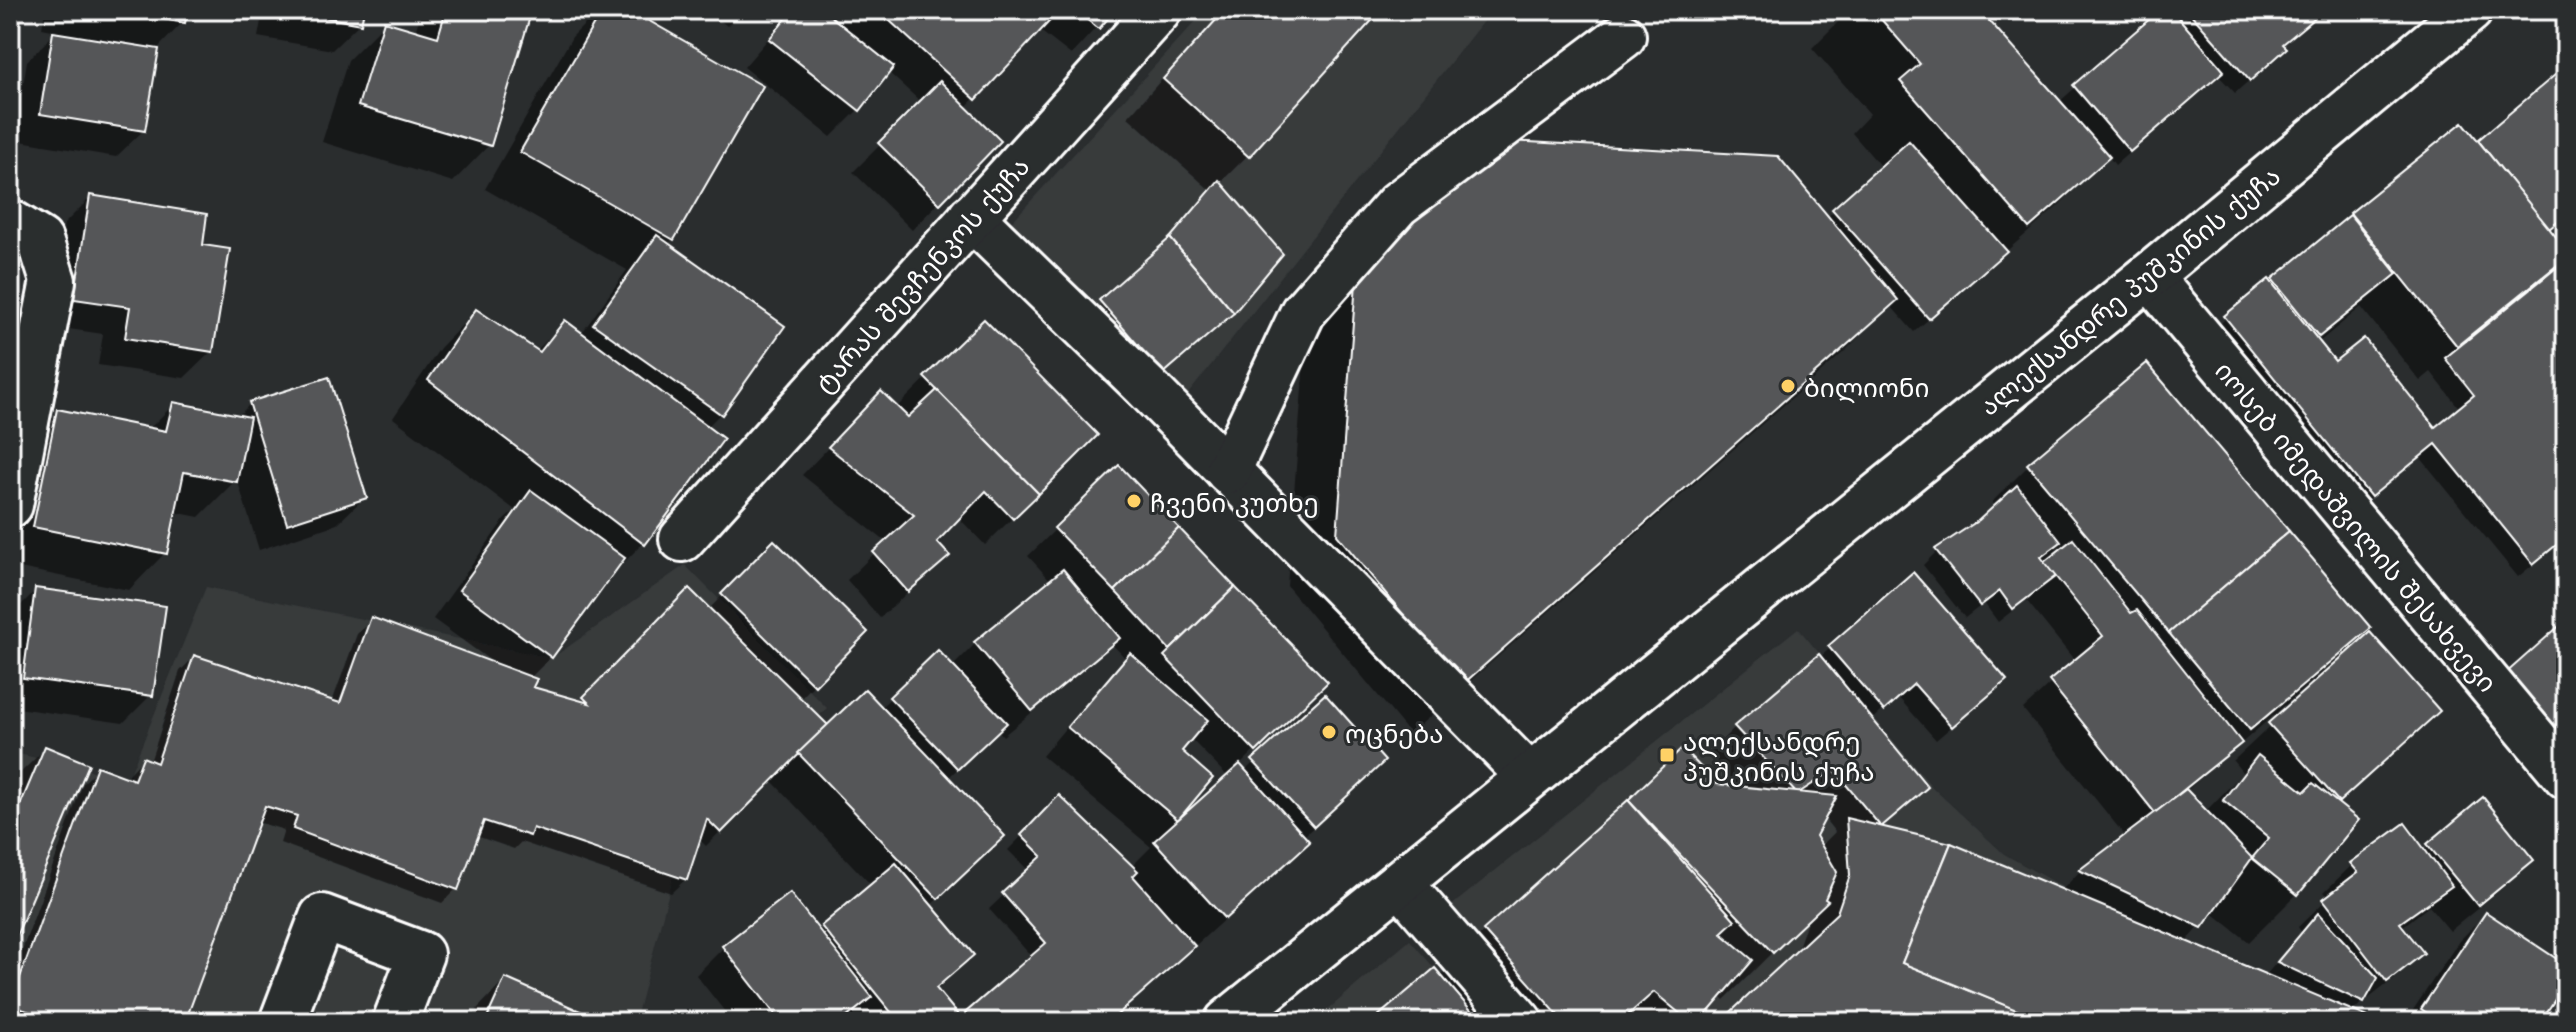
<svg xmlns="http://www.w3.org/2000/svg" width="2576" height="1032" font-family="'Playpen Sans','Noto Sans Georgian',sans-serif">
<style>
.built{fill:#373a3b}
.shadow{fill:#0007;fill-rule:evenodd}
.building{fill:#555758;stroke:#fff;stroke-width:2}
.lines{fill:none;stroke-linecap:round;stroke-linejoin:round}
.minor-casing{stroke:#fff;stroke-width:50}
.minor{stroke:#2a2d2e;stroke-width:44}
.poi-dot{fill:#ffd166;stroke:#2a2d2e;stroke-width:3}
.labels{text-anchor:middle;dominant-baseline:central;stroke-width:6;stroke-linejoin:round;paint-order:stroke}
.street-label{font-size:26px;fill:#fff;stroke:#2a2d2e}
.poi-label{font-size:26px;fill:#fff;stroke:#2a2d2e;text-anchor:start}
</style>
<rect width="100%" height="100%" fill="#2a2d2e"/>
<filter id="ink" filterUnits="userSpaceOnUse"><feTurbulence type="fractalNoise" baseFrequency=".0125" numOctaves="2"/><feDisplacementMap in="SourceGraphic" scale="16" xChannelSelector="R" yChannelSelector="G"/><feConvolveMatrix kernelMatrix="1 2 1 2 8 2 1 2 1" color-interpolation-filters="sRGB"/></filter>
<g filter="url(#ink)">
<g class="built">
<path d="M1206,10h286l-311,393 -174,-176z"/>
<path d="M685,565l142,143 -149,149 -43,165h-625v-71l7,-23 -7,-3v-173l118,27 78,-192 346,71z"/>
<path d="M1798,628l136,161 70,65 297,168h-762l-98,-108z"/>
<path d="M1410,940l71,82h-168z"/>
</g>
<g class="shadow">
<path d="M45,10h141l-3,12 -26,27 -13,81 -28,27 -102,-17 13,-79 30,-30 -15,-3z"/>
<path d="M263,10h99l-2,13 -28,27 -74,-13z"/>
<path d="M422,10h108l-41,135 -36,37 -131,-40 26,-82 37,-37 30,9z"/>
<path d="M599,10h27l47,229 -6,6 115,82 -62,87 -14,14 -63,115 -36,37 -56,77 -22,22 2,9 48,15 110,-112 19,19 66,-67 92,89 -67,68 29,27 52,-19 58,-55 13,15 25,-25 75,-62 -23,-25 91,-88 206,214 -86,84 5,6 10,-10 129,-1 -80,76 -23,32 -84,76 -15,-16 -2,2 -71,91h-375l-37,-47 27,-27 66,-52 29,36 54,-46 -101,-106 -65,66 -7,-7 -13,40 -15,14 -150,-51 -7,7 -38,-13 -20,53 -14,14 -162,-60 4,-13 -27,-8 -74,200h-173v-39l73,-200 15,-14 29,10 2,-5 14,-15 7,3 30,-91 14,-14 138,45 25,-68 14,-14 127,46 -65,-47 71,-99 11,-10 -122,-92 47,-70 36,-37 60,40 29,-29 16,12 46,-64 -142,-81 87,-152zM1111,643l16,17 -24,23 -61,73 109,91 -20,20 -72,-69 -51,52 21,21 -40,38 43,48 -72,64 -24,-30 36,-36 -42,-49 45,-43 -27,-85 50,-48 5,6 87,-71zM1190,738l38,39 -50,44 -1,-2 33,-41 -31,-26z"/>
<path d="M707,10h36l-16,16z"/>
<path d="M793,10h27l19,15 14,-15h259l-41,45 -32,-25 -74,78 33,33 -86,89 -59,-58 69,-69 -34,-31 -30,38 -27,27 -87,-70z"/>
<path d="M1224,10h147l-123,145 -29,29 13,127 -28,28 -70,61 -60,-71 80,-74 57,-64 -83,-74z"/>
<path d="M1850,10h128l81,92 104,-92h7l11,13 13,-13h129l-41,35 -12,17 -35,31 -17,-18 -103,90 -7,-9 -51,51 -143,125 -24,-27 -45,46 -435,383 -123,-148 20,-264 52,-51 468,-54 55,-49 -30,-35 18,-19 -58,-66z"/>
<path d="M2566,69v147l-18,14 18,22v4l-18,18 2,2 16,-13v274l-48,40 -98,-120 -64,53 -144,-178 14,-14 237,-194 15,19zM2361,307l59,74 11,-9 29,37 -26,21 -99,-66 -17,-21z"/>
<path d="M91,197l110,49 11,105 -28,27 -86,-13 5,-31 -55,-8 16,-102z"/>
<path d="M984,321l112,114 -111,110 -27,-28 -24,25 13,14 -67,62 -33,-38 39,-38 -84,-67 52,-54 42,-13z"/>
<path d="M2147,366l221,262 -29,30 99,52 -101,95 -40,89 -48,48 -38,-30 -26,31 80,33 37,-43 -4,-6 31,-30 -5,-5 28,-27 71,-15 59,-50 49,59 -27,28 -54,44 -21,-25 -27,21 19,25 -27,27 -43,33 24,10h-653l74,-69 13,-37 -85,84 -4,-4 -23,26h-323l66,-46 44,-45 198,-180 34,35 24,3 -32,-35 27,-27 84,-69 94,-83 77,119 -54,46 -38,-43 -27,24 55,66 -45,42 180,62 19,-20 46,-34 -103,-128 52,-48 -49,-61 -28,22 -14,-19 -19,15 -42,-53 14,-14 44,-29 15,-15 -4,-5 36,-36zM2313,681l2,3 -82,77 10,12 -38,39 -20,-20zM1823,817l12,15 -15,15 -6,-11z"/>
<path d="M174,404l63,13 13,-13 115,93 -28,27 -78,26 -22,-71 -38,38 -25,-5 -9,41 -36,37 -119,-24v-64l11,-54 37,-37 90,19z"/>
<path d="M36,590l115,105 -28,28 -113,-16v-91z"/>
<path d="M46,748l-36,198v-151l8,-20z"/>
<path d="M2486,914l80,54v11l-29,43h-132l54,-81z"/>
<path d="M505,980l95,42h-129l7,-14z"/>
</g>
<g class="building">
<path d="M115,10h73l-3,13z"/>
<path d="M285,10h79l-3,14z"/>
<path d="M446,10h86l-41,136 -133,-40 26,-85 54,16z"/>
<path d="M602,10h28l133,76 -89,154 -154,-88z"/>
<path d="M793,10h30l71,57 -34,44 -91,-72z"/>
<path d="M878,10h182l-84,90z"/>
<path d="M1075,10h40l-16,19z"/>
<path d="M1225,10h147l5,5 -128,142 -86,-78z"/>
<path d="M1873,10h107l130,147 -81,71 -129,-147 20,-17z"/>
<path d="M2160,10h12l52,61 -94,81 -57,-67z"/>
<path d="M2191,10h133l-41,34 4,4 -37,33 -61,-69z"/>
<path d="M53,32l106,17 -14,82 -105,-17z"/>
<path d="M2562,69l4,4v142l-17,14 -71,-89z"/>
<path d="M940,81l61,60 -61,63 -62,-61z"/>
<path d="M2463,122l103,127v9l-109,88 -107,-133z"/>
<path d="M1492,140l286,16 120,144 -436,385 -125,-150 20,-266z"/>
<path d="M1909,141l98,110 -78,68 -97,-110z"/>
<path d="M1219,180l64,74 -49,59 -64,-75z"/>
<path d="M90,195l117,19 -4,31 27,4 -17,103 -88,-14 5,-31 -56,-8z"/>
<path d="M2350,215l47,59 -78,63 -47,-58z"/>
<path d="M657,235l128,91 -63,89 -129,-91z"/>
<path d="M1170,238l64,75 -71,61 -64,-74z"/>
<path d="M2566,260v277l-33,27 -97,-120 -65,53 -147,-181 45,-37 66,82 29,-23 71,89 39,-32 -29,-37z"/>
<path d="M476,309l64,43 25,-32 159,119 -79,106 -217,-165z"/>
<path d="M984,319l114,116 -59,59 -115,-117z"/>
<path d="M2147,363l142,168 -120,102 -142,-169z"/>
<path d="M329,377l38,121 -80,26 -38,-122z"/>
<path d="M937,390l102,104 -26,25 -27,-28 -49,51 13,14 -42,36 -35,-40 41,-37 -86,-68 53,-56 27,26z"/>
<path d="M173,402l77,15 -13,65 -53,-10 -17,82 -134,-27 24,-118 109,22z"/>
<path d="M1119,465l60,63 -64,63 -61,-63z"/>
<path d="M2017,485l44,57 -20,15 15,19 -43,33 -13,-18 -20,15 -45,-57 44,-29z"/>
<path d="M531,490l94,68 -73,100 -93,-68z"/>
<path d="M1179,528l56,59 -65,63 -55,-59z"/>
<path d="M2289,531l82,97 -121,102 -81,-97z"/>
<path d="M2073,539l58,74 6,-3 105,133 -87,70 -106,-132 54,-45 -59,-74z"/>
<path d="M774,540l94,92 -53,54 -94,-92z"/>
<path d="M1063,569l57,69 -88,73 -58,-69z"/>
<path d="M1913,572l94,108 -55,47 -38,-43 -30,27 -56,-65z"/>
<path d="M1235,587l93,95 -72,70 -92,-96z"/>
<path d="M35,588l131,18 -13,90 -130,-18z"/>
<path d="M689,588l139,137 -107,108 -14,-14 -20,61 -154,-52 -3,8 -46,-15 -26,69 -165,-61 4,-13 -32,-10 -80,216h-128l-47,-17 87,-239 37,14 9,-23 14,6 37,-108 146,48 31,-86 166,62 -4,8 56,16 -6,-6z"/>
<path d="M2566,620v123l-61,-69z"/>
<path d="M2370,632l70,79 -101,91 -71,-79z"/>
<path d="M938,650l69,73 -49,46 -69,-72z"/>
<path d="M1130,653l78,67 -26,31 31,27 -35,42 -111,-93z"/>
<path d="M1819,654l109,133 -47,40 -47,-57 -37,24 -63,-68z"/>
<path d="M865,689l140,147 -67,63 -140,-146z"/>
<path d="M1325,694l60,67 -71,66 -62,-67z"/>
<path d="M45,746l44,18 -79,187v-147l9,4z"/>
<path d="M1682,748l35,36 120,12 -21,40 21,36 -12,27 3,2 -55,52 -145,-153z"/>
<path d="M2258,755l46,37 9,-9 46,37 -61,75 -46,-37 17,-20 -46,-38z"/>
<path d="M1240,764l70,78 -85,77 -71,-78z"/>
<path d="M2186,789l66,69 -50,70 -123,-58z"/>
<path d="M1059,795l79,76 -5,5 62,70 -86,76h-137l-7,-9 81,-70 -44,-50 40,-37 -21,-21z"/>
<path d="M2483,797l51,63 -56,46 -51,-62z"/>
<path d="M1628,800l107,120 -14,13 32,27 -53,62h-10l-36,-30 -34,30h-56l-81,-92z"/>
<path d="M1846,818l105,25 -49,120 144,59h-326l117,-109 13,-38z"/>
<path d="M2405,823l47,63 -52,37 24,30 -37,29 -64,-83 35,-27 -8,-9z"/>
<path d="M1951,843l429,179h-334l-144,-59z"/>
<path d="M896,863l78,92 -38,33 28,34h-65l-78,-96z"/>
<path d="M790,893l82,104 -31,25h-60l-59,-76z"/>
<path d="M2486,912l80,53v18l-26,39h-99l-20,-13z"/>
<path d="M2318,913l60,65 -14,25 -87,-41z"/>
<path d="M1435,968l46,54h-110z"/>
<path d="M505,978l100,44h-120z"/>
<path d="M10,1005l47,17h-47z"/>
</g>
<g class="lines">
<g class="minor-casing">
<g id="minor">
<path d="M971,217l174,169 384,390"/>
<path d="M10,222l30,18 13,41 -43,224"/>
<path d="M2149,276l417,500"/>
<path d="M1228,471l75,-159 95,-108 225,-168"/>
<path d="M682,539l477,-529"/>
<path d="M1400,883l120,139"/>
<path d="M282,1022l40,-105 99,37 -26,68"/>
<path d="M1227,1022l922,-746 321,-266"/>
</g>
</g>
<use href="#minor" class="minor"/>
</g>
</g>
<g class="poi-dot">
<circle cx="1788" cy="386" r="8"/>
<circle cx="1134" cy="501" r="8"/>
<circle cx="1329" cy="732" r="8"/>
<rect x="1659" y="747" width="16" height="16" rx="4"/>
</g>
<g class="labels">
<g class="street-label">
<text transform="translate(921 274) rotate(-48)">ტარას შევჩენკოს ქუჩა</text>
<text transform="translate(2129 290) rotate(-39)">ალექსანდრე პუშკინის ქუჩა</text>
<text transform="translate(2357 526) rotate(50)">იოსებ იმედაშვილის შესახვევი</text>
</g>
<g class="poi-label">
<text x="1804" y="386">ბილიონი</text>
<text x="1150" y="501">ჩვენი კუთხე</text>
<text x="1345" y="732">ოცნება</text>
<text x="1683" y="740">ალექსანდრე<tspan x="1683" dy="30">პუშკინის ქუჩა</tspan></text>
</g>
</g>
<rect width="2576" height="1032" fill="none" stroke="#2a2d2e" stroke-width="40"/>
<rect x="20" y="20" width="2536" height="992" fill="none" stroke="#fff" stroke-width="3" filter="url(#ink)"/>
</svg>
